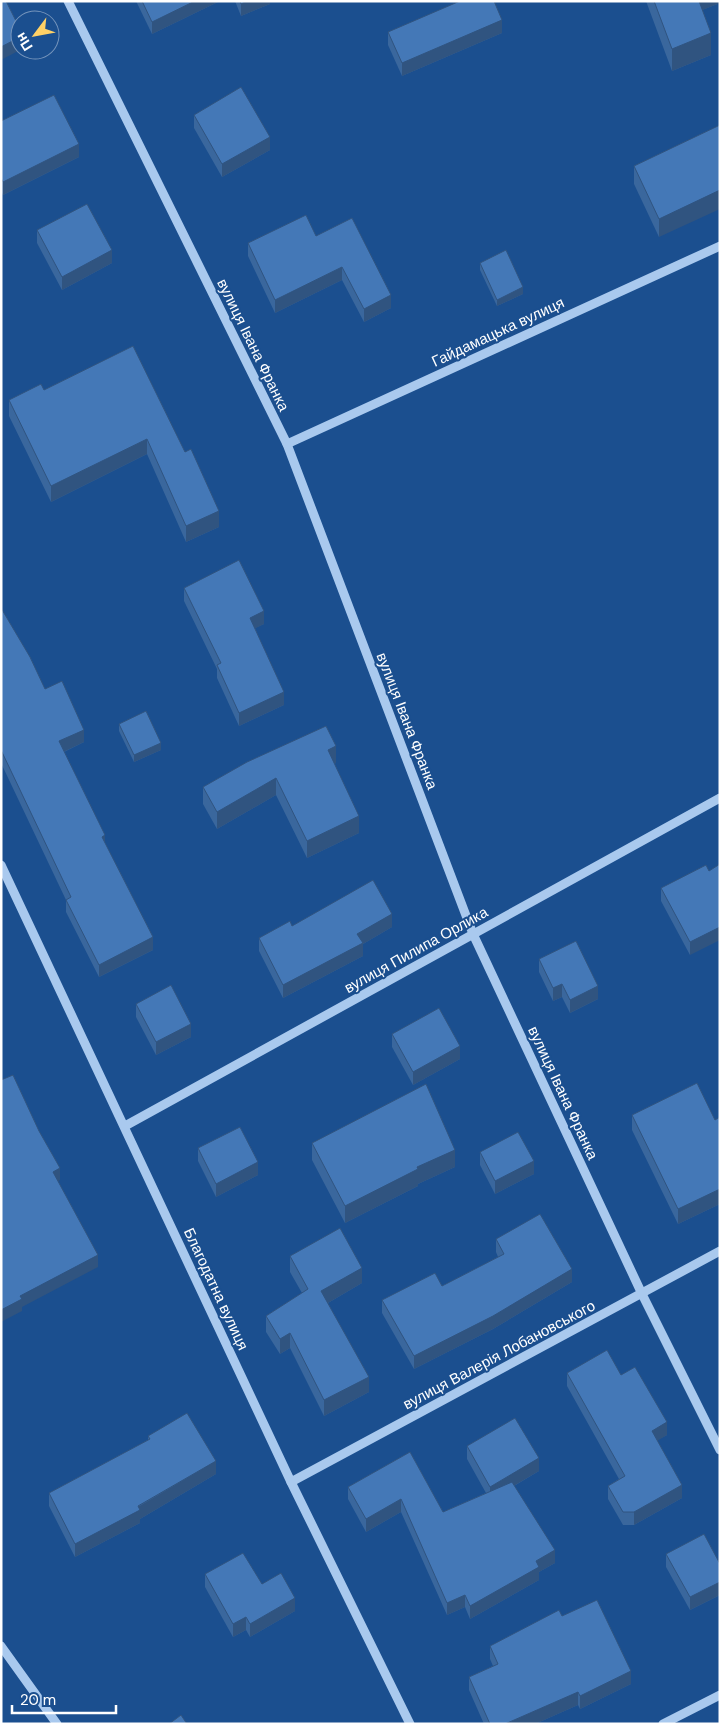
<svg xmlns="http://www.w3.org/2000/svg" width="721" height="1725" font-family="'DM Sans',sans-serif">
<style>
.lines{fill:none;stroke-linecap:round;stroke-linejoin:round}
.minor{stroke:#a9c9ee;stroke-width:9}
.wall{fill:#3a679d}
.shaded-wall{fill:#305480}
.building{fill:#4478b7;stroke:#305480}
.labels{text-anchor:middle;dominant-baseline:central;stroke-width:4;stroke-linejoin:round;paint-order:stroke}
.street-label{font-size:15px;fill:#fff;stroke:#1b4f8f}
</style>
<rect width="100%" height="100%" fill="#1b4f8f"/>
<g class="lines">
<g class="minor">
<path d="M68,1l219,443 186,490 169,360 78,156"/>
<path d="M287,444l433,-198"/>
<path d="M1,865l290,617 119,242"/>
<path d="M125,1126l595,-328"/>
<path d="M291,1482l429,-231"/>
<path d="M1,1646l56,78"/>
<path d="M663,1724l57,-29"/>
</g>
</g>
<g class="wall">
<path d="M136,1h84l-68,33z"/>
<path d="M235,1h35v3l-29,12z"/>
<path d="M646,1h74v2l-18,7 9,45 -39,16z"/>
<path d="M388,32l114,1 -100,43 -14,-31z"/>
<path d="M194,115l76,35 -48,27 -28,-49z"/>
<path d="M1,121l78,36 -76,38 -2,-4z"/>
<path d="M720,125l-61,112 -25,-53v-18z"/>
<path d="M37,230l75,33 -50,27 -25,-47z"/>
<path d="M316,236l75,72 -27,14 -22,-42 -67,33 -27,-57v-13z"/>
<path d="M480,263l43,31 -26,12 -17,-36z"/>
<path d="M133,346l86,181 -33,15 -39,-88 -96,48 -42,-86v-16l35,-10z"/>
<path d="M184,588l80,36 -9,4 29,77 -45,21 -22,-48v-9l-33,-68z"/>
<path d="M1,608l44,81 39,53 -20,10 89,198 -54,27 -33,-65v-12l-65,-137z"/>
<path d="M119,724l42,26 -27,12 -15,-31z"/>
<path d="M334,763l25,70 -52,25 -31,-63 -59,34 -14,-25v-17l133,-24z"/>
<path d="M709,871l-19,84 -29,-54v-13z"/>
<path d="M292,926l100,1 -29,17v12l-80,42 -24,-47v-13z"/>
<path d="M539,959l59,40 -28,14 -8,-16 -9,4 -14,-29z"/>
<path d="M136,1004l55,33 -35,18 -20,-38z"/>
<path d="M392,1034l68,25 -47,26 -21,-38z"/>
<path d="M632,1115l83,5 5,-3v87l-42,20 -46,-94z"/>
<path d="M312,1143l143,24 -37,17v2l-73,37 -33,-63z"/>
<path d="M198,1148l60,27 -42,22 -18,-36z"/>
<path d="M480,1152l54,22 -39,20 -15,-29z"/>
<path d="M496,1239l76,43 -79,47 -79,40 -32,-56v-13l60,-14 56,-29 -2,-5z"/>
<path d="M290,1256l72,27 -34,20 41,89 -45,24 -34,-68 -10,6 -14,-22v-16l36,-23 -12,-21z"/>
<path d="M567,1373l54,2 46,60 -10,5 25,58 -48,27h-11l-15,-26v-13l11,-7 -52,-93z"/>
<path d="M148,1436l68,38 -76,45v4l-65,34 -26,-51v-13l99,-53z"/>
<path d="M467,1446l72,25 -25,15 41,77 -16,9v8l-69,39 -5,-12 -18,8 -46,-103 -35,20 -18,-33v-12l62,-35 33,60 43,-19 -19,-34z"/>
<path d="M666,1554l54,10v31l-30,15 -24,-43z"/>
<path d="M205,1574l90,37 -45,26 -4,-7 -13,7 -28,-50z"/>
<path d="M562,1616l69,68 -51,25 -2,-4 -43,19h-51l-15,-34v-13l24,-11 -3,-7v-13z"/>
</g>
<g class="shaded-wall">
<path d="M195,1h25l-68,33v-12z"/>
<path d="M247,1h23v3l-29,12v-12z"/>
<path d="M695,1h25v2l-25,10z"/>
<path d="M502,20v13l-100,43v-13z"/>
<path d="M711,33v22l-39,16v-22z"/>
<path d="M20,37v13l-19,10v-13z"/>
<path d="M270,137v13l-48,27v-13z"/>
<path d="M79,144v13l-76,38v-13z"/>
<path d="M720,190v19l-61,28v-18z"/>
<path d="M112,250v13l-50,27v-13z"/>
<path d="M342,267v13l-67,33v-13z"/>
<path d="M523,287v7l-26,12v-6z"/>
<path d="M391,295v13l-27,14v-13z"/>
<path d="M147,439v15l-96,48v-16z"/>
<path d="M219,511v16l-33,15v-16z"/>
<path d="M264,611v13l-14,7v-13z"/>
<path d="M284,692v13l-45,21v-13z"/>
<path d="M84,730v12l-25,12v-13z"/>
<path d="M161,743v7l-27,12v-7z"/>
<path d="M336,746v17l-8,4v-17z"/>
<path d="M276,778v17l-59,34v-17z"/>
<path d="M359,816v17l-52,25v-17z"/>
<path d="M105,835v12l-3,-10z"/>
<path d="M392,914v13l-29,17v12l-80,42v-13l74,-51z"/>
<path d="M720,927v13l-30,15v-13z"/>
<path d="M153,937v13l-54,27v-12z"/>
<path d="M562,984v13l-9,4v-13z"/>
<path d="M598,986v13l-28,14v-13z"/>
<path d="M191,1024v13l-35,18v-13z"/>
<path d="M460,1046v13l-47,26v-13z"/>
<path d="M455,1150v17l-37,17v2l-73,37v-17l72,-39z"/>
<path d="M534,1161v13l-39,20v-13z"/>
<path d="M258,1162v13l-42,22v-13z"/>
<path d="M60,1168v12l-7,4v-12z"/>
<path d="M720,1189v15l-42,20v-15z"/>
<path d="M98,1255v12l-76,40v4l-21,11v-12l19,-14z"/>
<path d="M362,1268v15l-41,24v-16z"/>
<path d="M572,1269v13l-79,47 -79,40v-13z"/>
<path d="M290,1333v15l-10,6v-15z"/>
<path d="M369,1377v15l-45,24v-16z"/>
<path d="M667,1422v13l-15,9v-13z"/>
<path d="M539,1458v13l-49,29v-13z"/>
<path d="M216,1461v13l-76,45v4l-65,34v-13z"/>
<path d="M682,1485v13l-48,27v-13z"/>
<path d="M401,1499v13l-35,20v-13z"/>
<path d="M555,1550v13l-16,9v8l-69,39v-13l66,-45z"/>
<path d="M720,1582v13l-30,15v-13z"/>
<path d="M465,1595v12l-18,8v-12z"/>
<path d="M295,1598v13l-45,26v-13z"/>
<path d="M246,1617v13l-13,7v-13z"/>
<path d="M631,1671v13l-51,25v-13z"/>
<path d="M578,1692v13l-43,19h-30z"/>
</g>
<g class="building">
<path d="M1,1h5l14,28v8l-19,10z"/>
<path d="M142,1h53l-43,21z"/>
<path d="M240,1h7l-6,3z"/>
<path d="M460,1h34l8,19 -100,43 -14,-31z"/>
<path d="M654,1h45l12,32 -39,16z"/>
<path d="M241,87l29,50 -48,27 -28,-49z"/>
<path d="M54,95l25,49 -76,38 -2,-4v-57z"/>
<path d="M720,125v65l-61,29 -25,-53z"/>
<path d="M87,204l25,46 -50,27 -25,-47z"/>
<path d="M306,215l10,21 36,-18 39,77 -27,14 -22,-42 -67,33 -27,-57z"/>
<path d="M506,250l17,37 -26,13 -17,-37z"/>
<path d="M133,346l52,106 6,-3 28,62 -33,15 -39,-87 -96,47 -42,-86 32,-16 3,6z"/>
<path d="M239,560l25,51 -14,7 34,74 -45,21 -22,-48 4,-2 -37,-75z"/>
<path d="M1,608l29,49 15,32 17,-8 22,49 -25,11 46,94 -3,2 51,100 -54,28 -33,-65 5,-3 -70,-147z"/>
<path d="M146,711l15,32 -27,12 -15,-31z"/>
<path d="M326,726l10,20 -8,4 31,66 -52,25 -31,-63 -59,34 -14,-25 44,-25z"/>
<path d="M720,864v63l-30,15 -29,-54 45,-23 3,6z"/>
<path d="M373,880l19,34 -35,20 6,9 -80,42 -24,-47 31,-17 2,5z"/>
<path d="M576,941l22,45 -28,14 -8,-16 -9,4 -14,-29z"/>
<path d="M171,985l20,39 -35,18 -20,-38z"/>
<path d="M439,1008l21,38 -47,26 -21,-38z"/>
<path d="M13,1075l26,56 21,37 -7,4 45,83 -78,41 2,3 -21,11v-230z"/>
<path d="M697,1083l18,37 5,-3v72l-42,20 -46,-94z"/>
<path d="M426,1084l29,66 -38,17 1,2 -73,37 -33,-63z"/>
<path d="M240,1127l18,35 -42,22 -18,-36z"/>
<path d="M518,1132l16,29 -39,20 -15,-29z"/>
<path d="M540,1214l32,55 -79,47 -79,40 -32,-56 53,-27 7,13 62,-32 -8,-15z"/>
<path d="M340,1228l22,40 -41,23 48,86 -45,23 -34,-67 -10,6 -14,-23 42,-27 -18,-33z"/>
<path d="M607,1350l14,25 14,-8 32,55 -15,9 30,54 -48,27h-11l-15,-26 17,-10 -58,-103z"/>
<path d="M187,1413l29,48 -78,45 2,4 -65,34 -26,-51 101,-54 -2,-3z"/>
<path d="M515,1418l24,40 -49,29 -23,-41z"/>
<path d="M410,1452l33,60 69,-30 43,68 -19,11 3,6 -69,39 -5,-11 -18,8 -46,-104 -35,20 -18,-32z"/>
<path d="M704,1534l16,30v18l-30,15 -24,-43z"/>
<path d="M243,1553l19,31 19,-11 14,25 -45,26 -4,-7 -13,7 -28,-50z"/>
<path d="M597,1600l34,71 -51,25 -2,-4 -73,32h-15l-21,-47 29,-13 -8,-18 69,-36 3,6z"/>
<path d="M181,1715l6,9h-18z"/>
</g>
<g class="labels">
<g class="street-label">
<text transform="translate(498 332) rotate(-25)">Гайдамацька вулиця</text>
<text transform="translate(253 345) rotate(64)">вулиця Івана Франка</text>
<text transform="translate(407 721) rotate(69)">вулиця Івана Франка</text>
<text transform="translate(416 950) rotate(-29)">вулиця Пилипа Орлика</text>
<text transform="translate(563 1093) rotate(65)">вулиця Івана Франка</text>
<text transform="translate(216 1289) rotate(65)">Благодатна вулиця</text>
<text transform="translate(499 1355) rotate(-28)">вулиця Валерія Лобановського</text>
</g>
</g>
<rect width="721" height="1725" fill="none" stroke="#ffffff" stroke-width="5"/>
<g transform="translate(35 35) rotate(238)"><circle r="24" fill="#1b4f8f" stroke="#7695bc"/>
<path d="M0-4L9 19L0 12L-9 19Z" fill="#ffd166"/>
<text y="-8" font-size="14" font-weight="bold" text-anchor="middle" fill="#ffffff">Пн</text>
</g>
<path d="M12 1705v8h104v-8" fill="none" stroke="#ffffff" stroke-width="2.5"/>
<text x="20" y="1705" font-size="15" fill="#ffffff" stroke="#1b4f8f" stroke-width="4" paint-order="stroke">20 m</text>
</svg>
